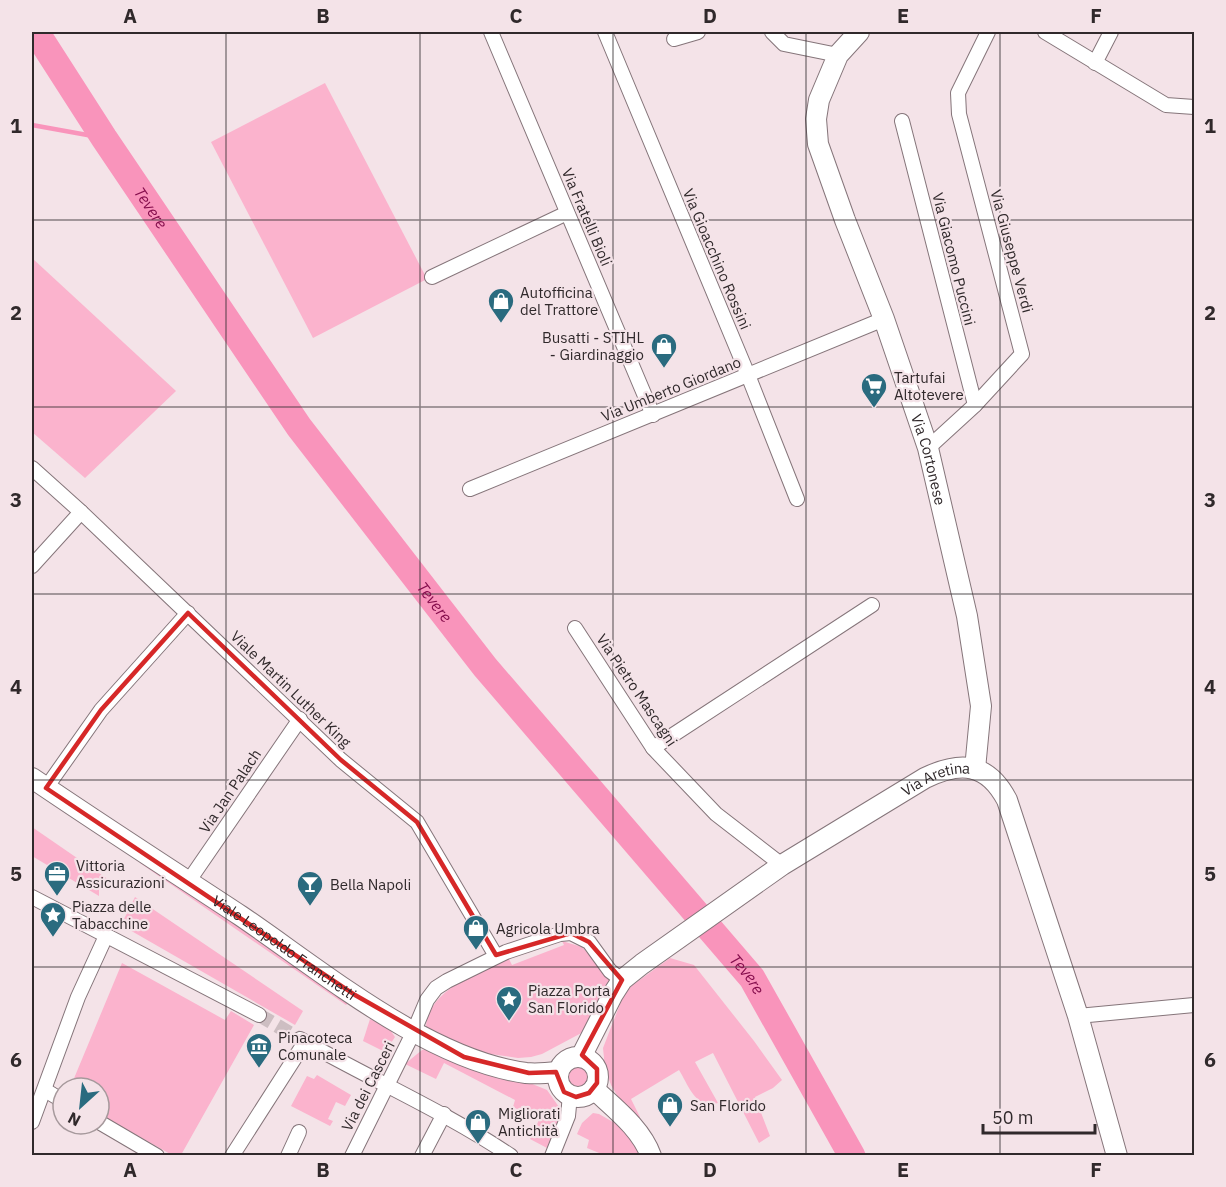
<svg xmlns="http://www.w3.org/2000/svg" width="1226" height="1187" font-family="'IBM Plex Sans',sans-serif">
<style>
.green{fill:#fbb3cd}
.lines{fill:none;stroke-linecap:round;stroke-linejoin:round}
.stream{stroke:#f994bb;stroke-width:4.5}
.river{stroke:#f994bb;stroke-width:27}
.street-tunnel{stroke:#cdbec2;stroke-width:14;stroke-dasharray:14 7;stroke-linecap:butt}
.street-casing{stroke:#85757a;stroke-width:16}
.secondary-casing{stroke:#85757a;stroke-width:22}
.street{stroke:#fff;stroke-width:14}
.secondary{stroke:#fff;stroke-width:20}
.marked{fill:none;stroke:#d62828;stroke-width:4.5;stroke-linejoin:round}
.grid{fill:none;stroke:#30292b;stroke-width:1.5;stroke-opacity:0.55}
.labels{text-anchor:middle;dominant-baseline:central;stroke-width:4.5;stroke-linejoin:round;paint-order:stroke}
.street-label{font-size:15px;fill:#30292b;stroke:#f4e3e8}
.poi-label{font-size:15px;fill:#30292b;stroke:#f4e3e8;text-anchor:start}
.water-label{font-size:16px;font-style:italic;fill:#860e4d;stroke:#f4e3e8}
.neatline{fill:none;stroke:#30292b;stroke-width:2}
.grid-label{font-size:20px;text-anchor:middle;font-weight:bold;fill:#30292b}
</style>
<rect width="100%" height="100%" fill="#f4e3e8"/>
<g class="green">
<path d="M325,83l102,196 -114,59 -102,-196z"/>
<path d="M32,258l144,133 -91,87 -53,-46z"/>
<path d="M32,827l77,53 -10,4v12l-67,-40z"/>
<path d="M143,858l207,143 -4,4 -206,-142z"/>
<path d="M135,897l168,114 -8,14 -174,-100z"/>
<path d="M562,941l20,6 32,35 -27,48 -45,24 -11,3 -13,1 -35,-5 -24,-6 -33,-20c1,-36 55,-57 82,-70l4,8 52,-20z"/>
<path d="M670,958l24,7 60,76 28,39 -9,8 -18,9 15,39 -11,7 -46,-90 -18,9 23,41c-23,6 -29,-17 -39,-33l-48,29 9,18 -3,4 -15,-17 -11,-19 -6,-17 -2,-20 19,-49 8,-12z"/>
<path d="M122,963l103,57 6,-9 23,14 -73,130h-9l-73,-41v-26h-29z"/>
<path d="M370,1019l18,8 7,10 -10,15 -22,-11z"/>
<path d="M428,1049l81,32 21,2 17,7 12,17 3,7 -15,34 -17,-9 9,-19 -26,-13 2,-7 -71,-37 -8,16 -31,-15 17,-14z"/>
<circle cx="578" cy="1077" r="14"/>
<path d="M317,1075l34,20 -6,11 -9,-4 -8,17 5,2 -3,5 -39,-20 16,-30 7,3z"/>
<path d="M593,1113l6,1 28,16 17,25h-40l-17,-7 2,-8 -12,-6 5,-11z"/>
</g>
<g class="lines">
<path class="stream" d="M32,125l72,13"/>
<path class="river" id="s1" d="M36,32l68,106 195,289 186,240 267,311 100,178"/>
<path class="street-tunnel" d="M259,1015l41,24"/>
<g class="street-casing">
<g id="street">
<path d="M491,32l162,383"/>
<path d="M605,32l143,343 49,124"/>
<path d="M772,32l12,12 54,11"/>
<path d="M1045,32l121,73 28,2"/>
<path d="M674,39l24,-7"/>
<path d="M1095,63l16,-31"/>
<path d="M902,121l73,284"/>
<path d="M432,277l135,-64"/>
<path d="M928,448l47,-43 47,-51 -63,-240 -1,-21 30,-61"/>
<path d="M32,468l49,44 260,248 76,62 79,134"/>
<path d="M470,489l414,-170"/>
<path d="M32,566l49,-54"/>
<path d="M575,628l78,120 63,66 66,51"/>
<path d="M653,748l219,-143"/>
<path d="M46,788l55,-78 87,-97"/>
<path d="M188,882l112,-163"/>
<path d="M32,897l227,118"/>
<path d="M1078,1016l116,-11"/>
<path d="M300,1039c70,40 144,72 211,117"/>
<path d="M45,1090l18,11"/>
<path d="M32,1122l46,-125 28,-61"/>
<path d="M99,1122l58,34"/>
<path d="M232,1156l73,-114"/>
<path d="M288,1156l11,-24"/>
<path d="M352,1156l62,-125 13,-31 9,-12 11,-7 59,-29 54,-18 11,-1 18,9 21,29 12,9"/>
<path d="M422,1156l22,-42"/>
<path d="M552,1156l16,-40 2,-21"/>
</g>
</g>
<g class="secondary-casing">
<g id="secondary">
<path id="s2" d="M859,32l-21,23 -19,45 -3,19 2,25 27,76 39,99 44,129 39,168 14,90 -6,63"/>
<path id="s3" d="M32,778c69,47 139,92 209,138 81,55 187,144 285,157 10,1 22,0 32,-1"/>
<circle cx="578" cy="1077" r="20"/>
<path id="s4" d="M581,1057l32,-63 9,-14 20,-16 140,-99 143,-87c35,-17 62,-16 82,22l71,216 39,140"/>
<path d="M594,1089c20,19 47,39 57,67"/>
</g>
</g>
<use href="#street" class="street"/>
<use href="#secondary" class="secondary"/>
</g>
<path class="marked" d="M188,613l153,147 76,62 79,133 75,-22 18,9 33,38 -40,75 15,14v14l-8,10 -13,4 -12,-5 -8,-20 -27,1 -65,-16 -109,-62 -309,-207 55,-78z"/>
<path class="grid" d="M226,32v1124M420,32v1124M613,32v1124M806,32v1124M1000,32v1124M32,220h1162M32,407h1162M32,594h1162M32,780h1162M32,967h1162"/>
<defs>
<g id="shop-pin" transform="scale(1.35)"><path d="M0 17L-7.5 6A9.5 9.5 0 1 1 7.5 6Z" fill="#2a6b7f" stroke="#f4e3e8"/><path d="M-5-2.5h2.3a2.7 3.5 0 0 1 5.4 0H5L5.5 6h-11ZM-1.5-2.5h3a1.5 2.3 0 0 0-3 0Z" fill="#fff"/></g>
<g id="supermarket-pin" transform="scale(1.35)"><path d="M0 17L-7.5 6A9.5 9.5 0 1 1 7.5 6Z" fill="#2a6b7f" stroke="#f4e3e8"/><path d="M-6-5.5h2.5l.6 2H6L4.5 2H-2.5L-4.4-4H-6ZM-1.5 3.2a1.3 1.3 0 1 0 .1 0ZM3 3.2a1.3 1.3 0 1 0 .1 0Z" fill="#fff"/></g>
<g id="office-pin" transform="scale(1.35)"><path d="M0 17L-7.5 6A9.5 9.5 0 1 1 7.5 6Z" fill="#2a6b7f" stroke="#f4e3e8"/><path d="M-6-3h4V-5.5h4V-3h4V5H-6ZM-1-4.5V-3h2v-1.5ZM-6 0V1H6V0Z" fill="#fff"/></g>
<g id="bar-pin" transform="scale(1.35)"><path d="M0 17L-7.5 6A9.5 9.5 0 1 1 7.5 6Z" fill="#2a6b7f" stroke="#f4e3e8"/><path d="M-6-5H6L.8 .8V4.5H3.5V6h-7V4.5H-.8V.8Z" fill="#fff"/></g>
<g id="sight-pin" transform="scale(1.35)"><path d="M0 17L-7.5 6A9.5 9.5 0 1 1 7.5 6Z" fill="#2a6b7f" stroke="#f4e3e8"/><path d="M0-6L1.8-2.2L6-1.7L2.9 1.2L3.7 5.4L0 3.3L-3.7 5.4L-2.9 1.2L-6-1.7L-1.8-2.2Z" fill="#fff"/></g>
<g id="museum-pin" transform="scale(1.35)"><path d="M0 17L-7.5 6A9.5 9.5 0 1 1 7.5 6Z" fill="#2a6b7f" stroke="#f4e3e8"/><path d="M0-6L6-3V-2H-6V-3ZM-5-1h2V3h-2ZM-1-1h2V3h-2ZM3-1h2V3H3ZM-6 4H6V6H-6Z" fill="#fff"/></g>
</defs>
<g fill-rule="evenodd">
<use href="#shop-pin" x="501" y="301"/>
<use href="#shop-pin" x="664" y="346"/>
<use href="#supermarket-pin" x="874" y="386"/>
<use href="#office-pin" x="57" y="874"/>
<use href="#bar-pin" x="310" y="884"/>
<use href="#sight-pin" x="53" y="915"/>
<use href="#shop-pin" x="476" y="928"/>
<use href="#sight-pin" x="509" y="999"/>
<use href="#museum-pin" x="259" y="1046"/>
<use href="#shop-pin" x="670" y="1105"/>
<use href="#shop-pin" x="478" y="1122"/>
</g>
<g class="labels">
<g class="street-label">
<text transform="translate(587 217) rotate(67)">Via Fratelli Bioli</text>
<text transform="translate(1012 251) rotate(75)">Via Giuseppe Verdi</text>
<text transform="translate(717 259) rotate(67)">Via Gioacchino Rossini</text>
<text transform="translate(954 259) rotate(76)">Via Giacomo Puccini</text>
<text transform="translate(671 389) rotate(-22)">Via Umberto Giordano</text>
<text stroke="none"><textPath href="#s2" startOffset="459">Via Cortonese</textPath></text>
<text transform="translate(291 689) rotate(44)">Viale Martin Luther King</text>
<text transform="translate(637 690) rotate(56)">Via Pietro Mascagni</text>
<text stroke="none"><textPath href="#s4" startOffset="462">Via Aretina</textPath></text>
<text transform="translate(230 791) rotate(-56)">Via Jan Palach</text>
<text stroke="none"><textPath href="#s3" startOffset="304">Viale Leopoldo Franchetti</textPath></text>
<text transform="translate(368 1086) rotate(-63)">Via dei Casceri</text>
</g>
<g class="poi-label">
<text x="520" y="292">Autofficina<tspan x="520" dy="17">del Trattore</tspan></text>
<text x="644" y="337" text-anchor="end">Busatti - STIHL<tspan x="644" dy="17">- Giardinaggio</tspan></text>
<text x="894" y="377">Tartufai<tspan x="894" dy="17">Altotevere</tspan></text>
<text x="76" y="865">Vittoria<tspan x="76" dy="17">Assicurazioni</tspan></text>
<text x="330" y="884">Bella Napoli</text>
<text x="72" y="906">Piazza delle<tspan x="72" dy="17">Tabacchine</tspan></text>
<text x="496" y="928">Agricola Umbra</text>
<text x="528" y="990">Piazza Porta<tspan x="528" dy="17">San Florido</tspan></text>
<text x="278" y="1037">Pinacoteca<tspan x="278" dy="17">Comunale</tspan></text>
<text x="690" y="1105">San Florido</text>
<text x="498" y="1113">Migliorati<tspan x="498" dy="17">Antichità</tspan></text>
</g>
<g class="water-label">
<text stroke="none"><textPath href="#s1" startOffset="210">Tevere</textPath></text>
<text stroke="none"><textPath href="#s1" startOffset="696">Tevere</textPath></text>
<text stroke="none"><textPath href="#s1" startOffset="1182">Tevere</textPath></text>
</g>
</g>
<rect width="1226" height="1187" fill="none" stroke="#f4e3e8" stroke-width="66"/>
<g transform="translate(81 1106) rotate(207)"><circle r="28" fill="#f4e3e8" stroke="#a6999c" stroke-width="1.5"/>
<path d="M0-4.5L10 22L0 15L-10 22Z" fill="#2a6b7f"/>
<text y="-9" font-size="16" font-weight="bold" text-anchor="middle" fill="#30292b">N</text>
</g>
<path d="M983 1124v9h112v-9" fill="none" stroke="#30292b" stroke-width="3"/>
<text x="992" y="1124" font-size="18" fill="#30292b" stroke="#f4e3e8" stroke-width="4.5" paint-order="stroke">50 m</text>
<rect x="33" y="33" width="1160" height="1121" class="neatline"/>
<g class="grid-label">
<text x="130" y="23">A</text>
<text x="323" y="23">B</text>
<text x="516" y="23">C</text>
<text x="710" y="23">D</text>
<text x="903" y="23">E</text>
<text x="1096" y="23">F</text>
<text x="16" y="133">1</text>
<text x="1210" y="133">1</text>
<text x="16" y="320">2</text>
<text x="1210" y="320">2</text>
<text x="16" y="507">3</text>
<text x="1210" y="507">3</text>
<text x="16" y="694">4</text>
<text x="1210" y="694">4</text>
<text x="16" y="881">5</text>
<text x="1210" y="881">5</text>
<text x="16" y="1067">6</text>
<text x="1210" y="1067">6</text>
<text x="130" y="1177">A</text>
<text x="323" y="1177">B</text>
<text x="516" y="1177">C</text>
<text x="710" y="1177">D</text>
<text x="903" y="1177">E</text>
<text x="1096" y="1177">F</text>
</g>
</svg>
